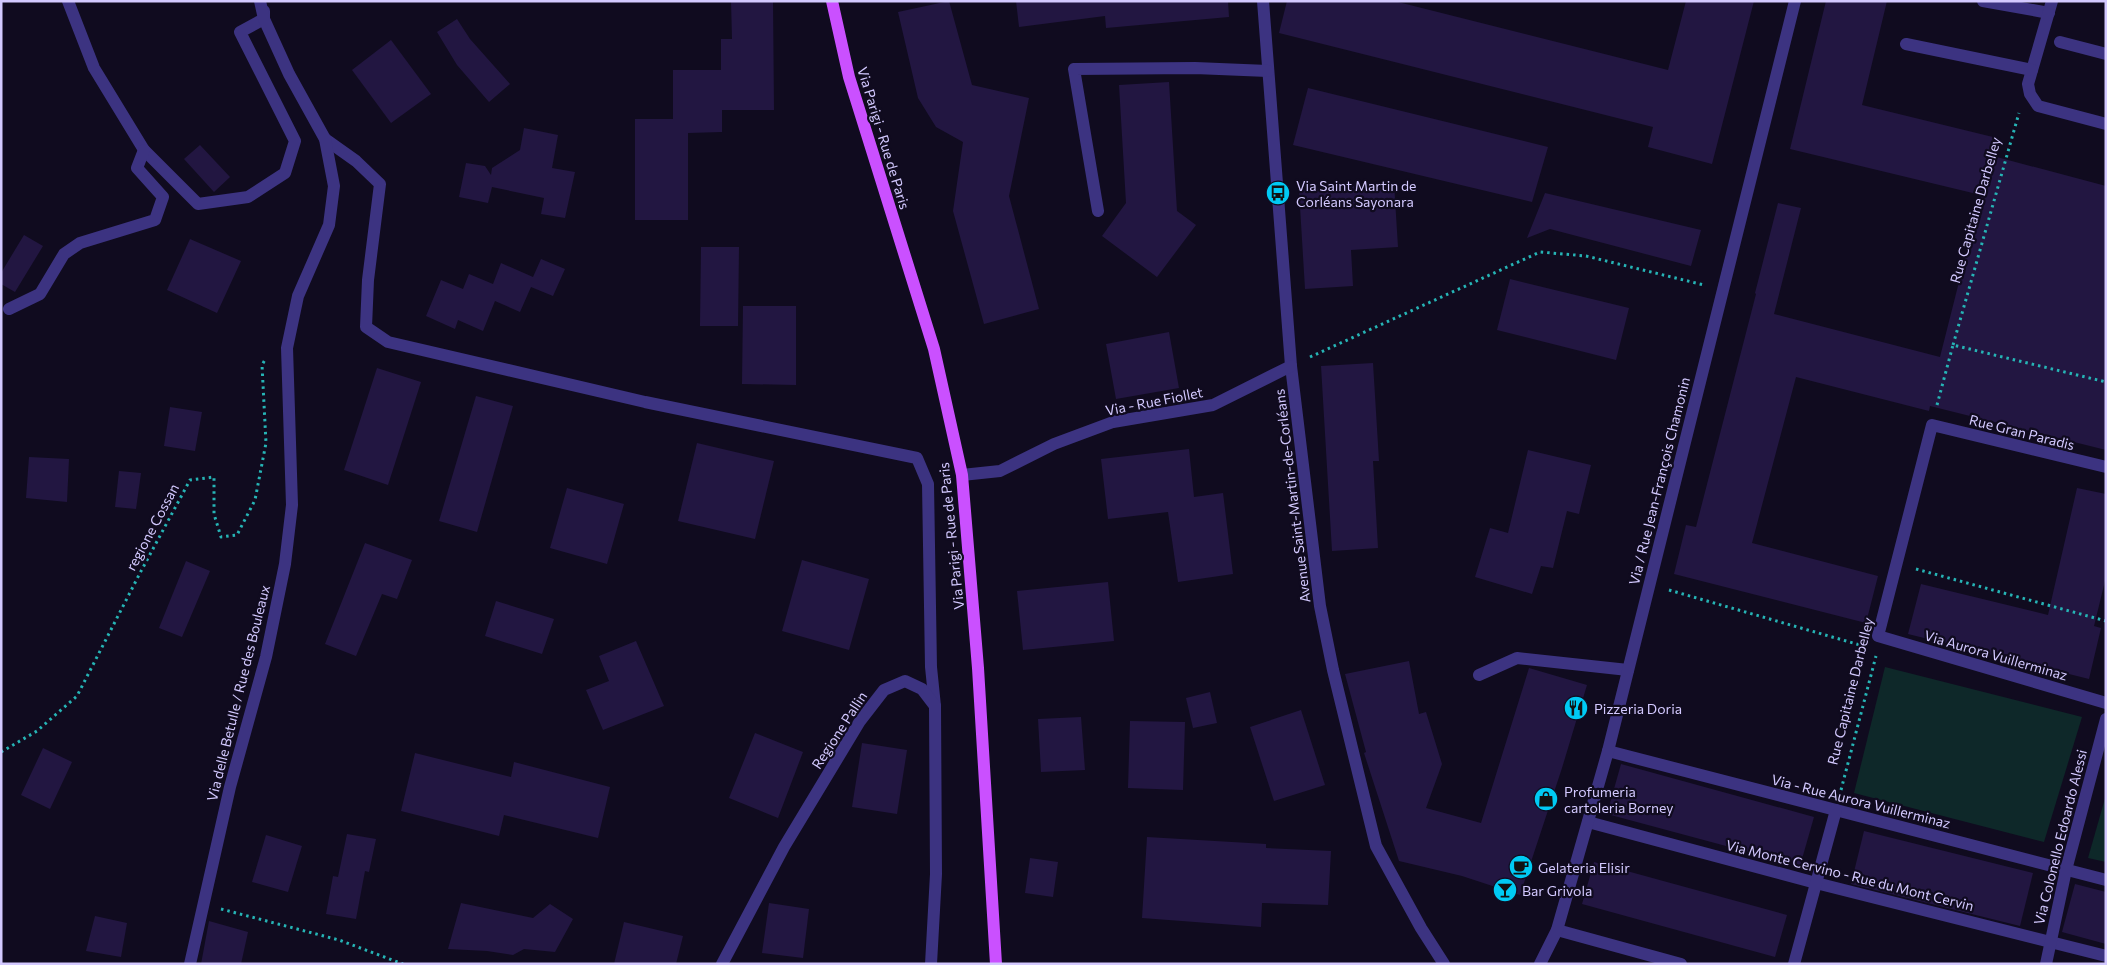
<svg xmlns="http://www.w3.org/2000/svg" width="2107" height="965" font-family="Commissioner,sans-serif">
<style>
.green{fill:#0e2829}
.building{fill:#221641}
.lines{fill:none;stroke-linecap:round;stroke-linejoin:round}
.path{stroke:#26b4b5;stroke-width:3;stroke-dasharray:2.5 4;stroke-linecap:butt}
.minor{stroke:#3c3381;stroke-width:12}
.major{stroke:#ca50ff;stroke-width:12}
.labels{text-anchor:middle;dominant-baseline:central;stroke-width:4.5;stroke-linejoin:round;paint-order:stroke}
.street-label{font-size:14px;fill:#d3c9ff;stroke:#100b1f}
.poi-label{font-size:14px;fill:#d3c9ff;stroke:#100b1f;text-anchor:start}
</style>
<rect width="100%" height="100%" fill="#100b1f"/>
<g class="green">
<path d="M1885,667l197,50 -38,125 -190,-49z"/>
<path d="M2106,795v67l-18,-4z"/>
</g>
<g class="building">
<path d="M731,1h42l1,109h-52v22l-34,1v87h-53v-101h38v-49h48v-31h11z"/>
<path d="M949,1l23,84 57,13 -20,98 30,113 -55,15 -31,-113 10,-69 -27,-15 -18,-29 -20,-86z"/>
<path d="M1016,1h212l1,16 -123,11 -1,-12 -86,11z"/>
<path d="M1287,1h107l274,69 18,-69h68l-42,163 -64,-17 5,-20 -374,-94z"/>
<path d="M1826,1h61l-25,104 135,33 -4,18 113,30v264l-176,-44 -1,5 -133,-34 -44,166 126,33 -12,47 -192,-49 12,-49 10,2 60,-233 -1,-1 23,-90 23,5 -27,106 166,43 41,-162 -191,-46z"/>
<path d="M457,19l13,20 40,45 -21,18 -32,-37 -20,-33z"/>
<path d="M391,40l40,54 -40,29 -39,-53z"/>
<path d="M1169,82l8,129 19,14 -39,52 -55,-41 24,-33 -7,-118z"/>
<path d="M1308,88l240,59 -16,55 -239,-57z"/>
<path d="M524,128l34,7 -6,33 23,4 -10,46 -24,-4 3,-16 -52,-11 -4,16 -29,-6 7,-34 19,3 6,9 1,-7 28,-18z"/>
<path d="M200,145l30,32 -16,15 -30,-33z"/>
<path d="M1394,183l4,64 -47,3 2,36 -48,3 -6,-99z"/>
<path d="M1545,193l156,37 -10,36 -141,-37 -23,9z"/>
<path d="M24,235l19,11 -28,46 -14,-8v-11z"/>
<path d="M190,239l51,22 -24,52 -50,-23z"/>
<path d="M701,247h38l-1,79h-38z"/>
<path d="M541,259l24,10 -12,27 -22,-9 -11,25 -25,-11 -12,30 -25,-11 -3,9 -29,-13 15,-36 22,9 6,-15 24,10 8,-21 32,14z"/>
<path d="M1510,279l119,29 -13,52 -119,-30z"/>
<path d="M743,306h53v79l-54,-1z"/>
<path d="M1169,332l10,56 -63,11 -10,-55z"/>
<path d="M1373,363l6,98h-6l5,87 -46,3 -11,-185z"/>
<path d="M377,368l44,14 -33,103 -44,-15z"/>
<path d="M476,396l37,10 -36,126 -38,-11z"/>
<path d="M170,407l32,5 -7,39 -31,-5z"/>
<path d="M697,443l77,18 -19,78 -77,-18z"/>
<path d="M1189,449l5,48 29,-4 10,81 -55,8 -10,-70 -60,7 -7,-60z"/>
<path d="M1528,450l63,15 -12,49 -12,-3 -14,57 -12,-2 -9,28 -57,-17 15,-49 18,5z"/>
<path d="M29,457l40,2 -2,43 -41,-4z"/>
<path d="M119,471l22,2 -5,36 -21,-2z"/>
<path d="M567,488l57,16 -17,60 -57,-16z"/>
<path d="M2077,488l29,6v83l-12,49 7,2 -12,51 -181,-45 13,-50 127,31z"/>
<path d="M365,543l47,17 -15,39 -15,-5 -26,62 -31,-12z"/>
<path d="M802,560l67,19 -20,71 -67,-19z"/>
<path d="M186,561l24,10 -28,66 -23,-9z"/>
<path d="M1108,582l6,59 -91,9 -6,-59z"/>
<path d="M496,601l58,18 -12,35 -57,-18z"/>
<path d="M636,641l28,65 -61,24 -17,-40 23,-9 -10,-25z"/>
<path d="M1409,661l10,53 7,-2 16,52 -16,44 55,15 48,-155 58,17 -25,83 -42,127 -58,-19 -63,-15 -35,-108 2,-1 -21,-78z"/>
<path d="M1210,692l7,31 -24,5 -7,-30z"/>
<path d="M1301,710l24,75 -51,16 -24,-74z"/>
<path d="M1081,717l4,53 -44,2 -3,-53z"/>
<path d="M1130,721l55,1 -2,68 -55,-2z"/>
<path d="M755,733l48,19 -25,66 -49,-20z"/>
<path d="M862,743l45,7 -10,64 -45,-7z"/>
<path d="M43,748l29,14 -22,47 -29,-14z"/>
<path d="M415,753l96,24 3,-15 96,25 -12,51 -94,-23 -5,21 -98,-25z"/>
<path d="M1621,764l193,53 -14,49 -193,-52z"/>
<path d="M1864,831l169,42 -13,53 -169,-42z"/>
<path d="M347,834l29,5 -7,33 -4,-1 -9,48 -30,-5 7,-38 5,1z"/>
<path d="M266,835l36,11 -14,46 -36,-10z"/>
<path d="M1147,837l119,7v4l65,3 -3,54 -66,-2 -1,24 -119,-9z"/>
<path d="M1030,858l28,4 -5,35 -28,-4z"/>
<path d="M1594,862l193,53 -12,42 -193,-53z"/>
<path d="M2075,884l31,8v52l-44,-12z"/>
<path d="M461,903l72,15 17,-14 23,15 -18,33 -31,-3 -11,6 -26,-4 -39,-2z"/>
<path d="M769,903l40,6 -6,49 -41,-5z"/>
<path d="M95,916l32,7 -6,34 -35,-6z"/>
<path d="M209,921l39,11 -7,32h-40z"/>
<path d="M624,922l59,14 -7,28h-62z"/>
</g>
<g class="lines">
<g class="path">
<path d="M1953,345l66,-232"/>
<path d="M1310,357l230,-105 46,4 118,29"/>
<path d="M1937,405l16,-60 153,37"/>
<path d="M1916,569l190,52"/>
<path d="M1669,590l191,55"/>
<path d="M1,752l36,-21 40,-35 63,-123 50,-93 24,-3v37l7,23 16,-2 18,-35 11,-57 -4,-78 4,-7"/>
<path d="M1841,790l35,-134"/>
<path d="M221,909l118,31 64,24"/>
</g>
<g class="minor">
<path d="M68,1l26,67 50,82 54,54 50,-7 37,-24 10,-32 -55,-109 24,-13v-8"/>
<path d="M1263,1l28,365 29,240 13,64 43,176 45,82 23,36"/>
<path d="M1983,1l66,12"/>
<path d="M2052,1l-24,83 2,10 8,12 68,18"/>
<path d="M2060,42l46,12"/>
<path d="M1906,44l126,26"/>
<path d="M325,139l31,22 24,23 -12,96 -2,47 22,15 257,60 272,56 11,26 3,183 4,39"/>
<path d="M1098,211l-24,-142 121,-1 73,3"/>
<path d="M9,309l31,-15 24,-40 16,-11 75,-23 8,-23 -26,-29 7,-18"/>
<path d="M2106,467l-174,-42 -54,211 228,67"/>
<path d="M962,475l38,-4 54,-27 59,-22 100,-17 78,-39"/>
<path d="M1479,675l38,-17 111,12"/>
<path d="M1608,751l498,129"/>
<path d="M1588,822l228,61 290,73"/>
<path d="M1557,930l124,34"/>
<path d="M190,964l40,-177 36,-130 19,-93 7,-59 -5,-157 11,-52 31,-71 5,-39 -9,-47 -36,-65 -25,-55 -4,-18"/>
<path d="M722,964l62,-117 76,-126 24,-31 21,-9 17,8 13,17 1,168 -5,90"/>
<path d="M1540,964l17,-34 51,-179 187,-750"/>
<path d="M1794,964l42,-154"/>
<path d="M2046,964l20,-94 40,-151"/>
</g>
<path class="major" d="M832,1l17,76 85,272 28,126 16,193 18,296"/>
</g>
<defs>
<g id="bus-disc" transform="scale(1.25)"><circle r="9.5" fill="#00caf4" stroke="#100b1f"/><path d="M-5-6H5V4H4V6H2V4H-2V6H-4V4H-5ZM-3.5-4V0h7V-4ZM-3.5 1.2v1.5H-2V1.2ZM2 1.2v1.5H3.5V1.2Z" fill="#111"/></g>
<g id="restaurant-disc" transform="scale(1.25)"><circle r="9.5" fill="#00caf4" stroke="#100b1f"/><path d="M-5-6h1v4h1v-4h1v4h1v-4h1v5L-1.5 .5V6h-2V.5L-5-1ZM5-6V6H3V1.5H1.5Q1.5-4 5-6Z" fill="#111"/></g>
<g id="shop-disc" transform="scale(1.25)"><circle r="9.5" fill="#00caf4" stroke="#100b1f"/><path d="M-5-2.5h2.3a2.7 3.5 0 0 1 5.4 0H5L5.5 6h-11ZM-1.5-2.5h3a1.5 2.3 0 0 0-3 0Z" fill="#111"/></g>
<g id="cafe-disc" transform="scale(1.25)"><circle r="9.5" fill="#00caf4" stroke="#100b1f"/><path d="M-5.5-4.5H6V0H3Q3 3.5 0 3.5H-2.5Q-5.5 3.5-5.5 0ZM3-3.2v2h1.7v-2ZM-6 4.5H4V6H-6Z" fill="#111"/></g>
<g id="bar-disc" transform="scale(1.25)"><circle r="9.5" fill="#00caf4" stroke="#100b1f"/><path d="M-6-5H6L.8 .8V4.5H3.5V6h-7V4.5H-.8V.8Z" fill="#111"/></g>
</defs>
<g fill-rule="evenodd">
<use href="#bus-disc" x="1278" y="193"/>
<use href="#restaurant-disc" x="1576" y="708"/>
<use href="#shop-disc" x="1546" y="799"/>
<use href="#cafe-disc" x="1521" y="867"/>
<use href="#bar-disc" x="1505" y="890"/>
</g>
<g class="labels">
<g class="street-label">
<text transform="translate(884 138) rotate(73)">Via Parigi - Rue de Paris</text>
<text transform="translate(1975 210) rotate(-74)">Rue Capitaine Darbelley</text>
<text transform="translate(1154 401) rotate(-11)">Via - Rue Fiollet</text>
<text transform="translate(2022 432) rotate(14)">Rue Gran Paradis</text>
<text transform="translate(1659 481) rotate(-76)">Via / Rue Jean-François Chamonin</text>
<text transform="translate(1292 496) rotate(-97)">Avenue Saint-Martin-de-Corléans</text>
<text transform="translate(152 527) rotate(-62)">regione Cossan</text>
<text transform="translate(951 536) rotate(-96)">Via Parigi - Rue de Paris</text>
<text transform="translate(1996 655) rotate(16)">Via Aurora Vuillerminaz</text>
<text transform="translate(1850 691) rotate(-76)">Rue Capitaine Darbelley</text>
<text transform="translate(238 693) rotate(-76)">Via delle Betulle / Rue des Bouleaux</text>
<text transform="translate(839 730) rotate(-57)">Regione Pallin</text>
<text transform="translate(1861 801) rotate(14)">Via - Rue Aurora Vuillerminaz</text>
<text transform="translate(2060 837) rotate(-76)">Via Colonello Edoardo Alessi</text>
<text transform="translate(1850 875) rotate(14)">Via Monte Cervino - Rue du Mont Cervin</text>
</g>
<g class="poi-label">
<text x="1296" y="185">Via Saint Martin de<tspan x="1296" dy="16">Corléans Sayonara</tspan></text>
<text x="1594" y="708">Pizzeria Doria</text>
<text x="1564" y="791">Profumeria<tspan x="1564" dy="16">cartoleria Borney</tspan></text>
<text x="1538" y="867">Gelateria Elisir</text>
<text x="1522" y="890">Bar Grivola</text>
</g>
</g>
<rect width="2107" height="965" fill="none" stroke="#d3c9ff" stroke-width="5"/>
</svg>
